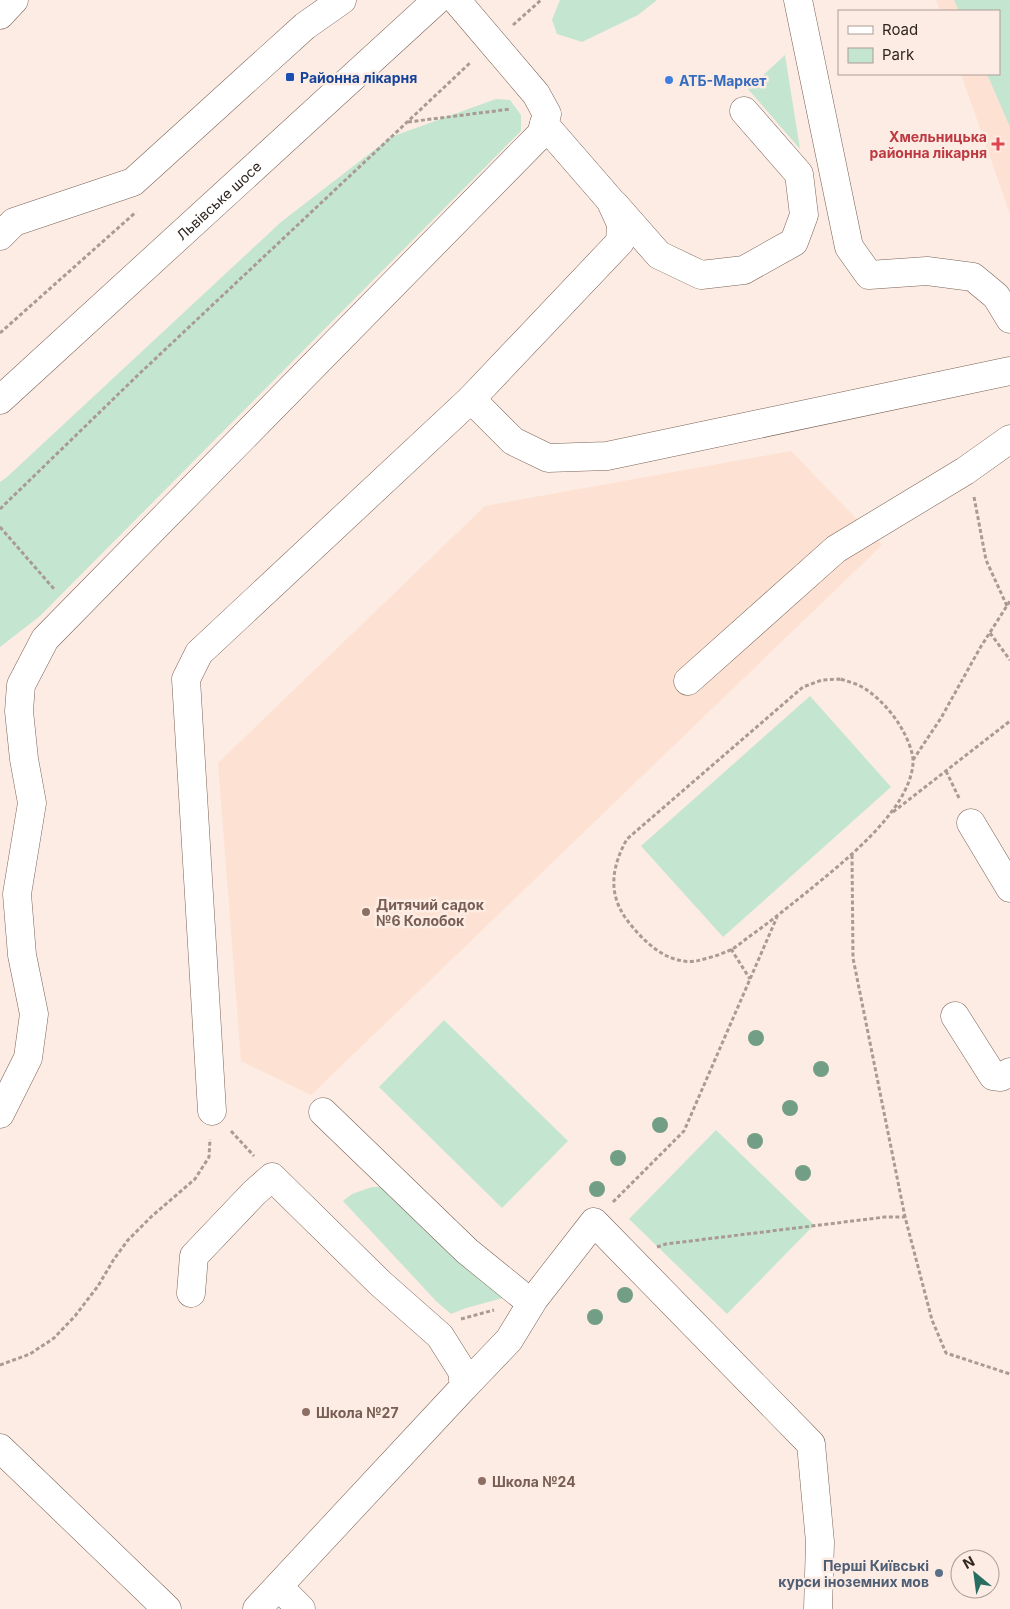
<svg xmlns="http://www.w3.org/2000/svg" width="1010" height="1609" font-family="Inter,sans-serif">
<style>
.built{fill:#fde1d2}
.green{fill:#c4e6d1}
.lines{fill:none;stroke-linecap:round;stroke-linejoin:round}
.minor-casing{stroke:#7a6256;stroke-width:29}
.major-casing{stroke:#7a6256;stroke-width:29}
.path{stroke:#a99b93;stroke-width:3;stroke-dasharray:4 2.5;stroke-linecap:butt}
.minor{stroke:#fff;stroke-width:28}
.major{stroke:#fff;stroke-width:28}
.tree{fill:#729e86}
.transit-dot{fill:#1a4fb4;stroke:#fdece3;stroke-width:2}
.shop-dot{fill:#3f7fe0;stroke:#fdece3;stroke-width:2}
.health-dot{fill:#e0444e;stroke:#fdece3;stroke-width:2}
.education-dot{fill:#8d6e63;stroke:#fdece3;stroke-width:2}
.service-dot{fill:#5c6f8a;stroke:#fdece3;stroke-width:2}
.labels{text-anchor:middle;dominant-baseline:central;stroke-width:5;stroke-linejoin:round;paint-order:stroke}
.transit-label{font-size:14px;font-weight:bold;fill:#164399;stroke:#fdece3;text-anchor:start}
.shop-label{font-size:14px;font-weight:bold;fill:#366cbe;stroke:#fdece3;text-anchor:start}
.health-label{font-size:14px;font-weight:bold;fill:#be3a42;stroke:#fdece3;text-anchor:end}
.street-label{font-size:14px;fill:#2f251f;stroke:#fdece3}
.education-label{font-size:14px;font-weight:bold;fill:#785e54;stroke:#fdece3;text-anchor:start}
.service-label{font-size:14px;font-weight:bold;fill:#4e5e75;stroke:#fdece3;text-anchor:end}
</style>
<rect width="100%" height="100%" fill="#fdece3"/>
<g class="built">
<path d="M936,0h74v214l-49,-140h38v-63h-59z"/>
<path d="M791,451l91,94 -571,550 -70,-34 -23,-298 267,-257z"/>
</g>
<g class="green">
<path d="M560,0h97l-19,15 -56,27 -25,-8 -5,-14z"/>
<path d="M954,0h56v127l-23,-53h12v-63h-40z"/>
<path d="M785,55l15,94 -52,-60z"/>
<path d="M496,99l14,1 11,15v16l-481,485 -40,31v-165l7,-5 274,-255 110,-85z"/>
<path d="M810,696l81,91 -168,150 -82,-91z"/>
<path d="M444,1020l124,121 -66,67 -123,-121z"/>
<path d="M716,1130l98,95 -87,89 -98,-95z"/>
<path d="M372,1187h11l120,111 -37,10 -15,6 -15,-13 -93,-100 9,-7z"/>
</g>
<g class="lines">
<g class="minor-casing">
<g id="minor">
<path d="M798,0l51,247 20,28 58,-4 46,6 23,19 14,23"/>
<path d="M0,15l14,-15"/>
<path d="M615,205l44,50 42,20 43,-5 50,-28 10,-27 -5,-41 -55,-63"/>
<path d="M0,236l14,-14 119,-40 172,-156 37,-26"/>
<path d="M471,399l42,42 35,17 59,-2 403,-85"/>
<path d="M688,681l148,-132 129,-78 45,-32"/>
<path d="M971,823l39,65"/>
<path d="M955,1016l38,60 8,1 9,-5"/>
<path d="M212,1111l-26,-432 13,-26 272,-254 149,-157 1,-18 -11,-24 -66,-76"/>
<path d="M323,1112l144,139 64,52"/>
<path d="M0,1114l28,-56 6,-44 -12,-59 -5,-61 15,-91 -8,-44 -5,-48 2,-26 24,-46 496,-505 6,-20 -11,-20 -80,-94"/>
<path d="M191,1293l3,-37 60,-63 18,-16 108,106 60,53 22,35 2,16 -207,222"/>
<path d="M464,1387l45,-47 25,-41 60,-77 217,222 9,98 -2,67"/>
<path d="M0,1448l167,161"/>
<path d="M279,1587l22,22"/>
</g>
</g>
<g class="major-casing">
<g id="major">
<path id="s1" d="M0,400l437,-400"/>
</g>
</g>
<g class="path">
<path d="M513,25l28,-25"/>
<path d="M408,122l103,-13"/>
<path d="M0,333l136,-121"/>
<path d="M974,497l12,63 21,46"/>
<path d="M0,509l138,-134 333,-313"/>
<path d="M0,527l54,62"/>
<path d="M990,633l20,27"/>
<path d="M841,679c7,3 15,4 21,8 14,8 26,21 35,34 7,10 17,30 16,42 -3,48 -71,100 -106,129 -19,15 -37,30 -57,44 -7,5 -14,12 -22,15 -9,4 -22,8 -32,10 -29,4 -53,-20 -69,-41 -20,-27 -15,-54 0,-81l176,-152 19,-7z"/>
<path d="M913,760l28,-42 39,-70 30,-47"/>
<path d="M946,771l13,27"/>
<path d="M893,812l117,-91"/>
<path d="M852,855l1,103 52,259 27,103 14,33 64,21"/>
<path d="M731,949l19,30"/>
<path d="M231,1131l23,25"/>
<path d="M613,1202l71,-71 93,-214"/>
<path d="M657,1247l9,-3 219,-27h20"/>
<path d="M461,1319l33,-9"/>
<path d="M0,1365l30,-11 24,-16 21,-22 23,-30 16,-27 14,-19 24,-24 43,-37 14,-22 1,-18"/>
</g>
<use href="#minor" class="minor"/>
<use href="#major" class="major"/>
</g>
<g class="tree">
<circle cx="756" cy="1038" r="8"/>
<circle cx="821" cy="1069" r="8"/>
<circle cx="790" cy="1108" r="8"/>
<circle cx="660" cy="1125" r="8"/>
<circle cx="755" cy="1141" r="8"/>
<circle cx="618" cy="1158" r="8"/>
<circle cx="803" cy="1173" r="8"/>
<circle cx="597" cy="1189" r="8"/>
<circle cx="625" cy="1295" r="8"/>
<circle cx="595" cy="1317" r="8"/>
</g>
<rect class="transit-dot" x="285" y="72" width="10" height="10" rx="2.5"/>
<circle class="shop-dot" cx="669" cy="80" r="5"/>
<path class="health-dot" d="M995.5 136.5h5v5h5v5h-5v5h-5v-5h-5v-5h5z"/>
<g class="education-dot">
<circle cx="366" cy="912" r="5"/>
<circle cx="306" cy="1412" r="5"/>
<circle cx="482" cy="1481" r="5"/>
</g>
<circle class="service-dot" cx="939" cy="1573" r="5"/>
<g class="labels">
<g class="transit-label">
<text x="300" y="77">Районна лікарня</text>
</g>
<g class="shop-label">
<text x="679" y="80">АТБ-Маркет</text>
</g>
<g class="health-label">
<text x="987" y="136">Хмельницька<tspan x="987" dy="16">районна лікарня</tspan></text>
</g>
<g class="street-label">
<text stroke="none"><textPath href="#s1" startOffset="296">Львівське шосе</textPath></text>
</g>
<g class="education-label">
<text x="376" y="904">Дитячий садок<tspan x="376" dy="16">№6 Колобок</tspan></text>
<text x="316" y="1412">Школа №27</text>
<text x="492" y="1481">Школа №24</text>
</g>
<g class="service-label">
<text x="929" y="1565">Перші Київські<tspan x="929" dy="16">курси іноземних мов</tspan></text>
</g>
</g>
<rect x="838" y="10" width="162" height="65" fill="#fdece3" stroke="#ab9c95"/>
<rect x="848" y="26" width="25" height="8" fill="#ffffff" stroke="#ab9c95"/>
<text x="882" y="35" font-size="15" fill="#2f251f">Road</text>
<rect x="848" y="48" width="25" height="15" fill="#c4e6d1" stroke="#ab9c95"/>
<text x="882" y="60" font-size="15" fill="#2f251f">Park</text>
<g transform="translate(975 1574) rotate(331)"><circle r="24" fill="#fdece3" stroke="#ab9c95"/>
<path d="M0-4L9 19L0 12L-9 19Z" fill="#296d61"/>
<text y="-8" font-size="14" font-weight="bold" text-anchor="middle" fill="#2f251f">N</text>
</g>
</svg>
